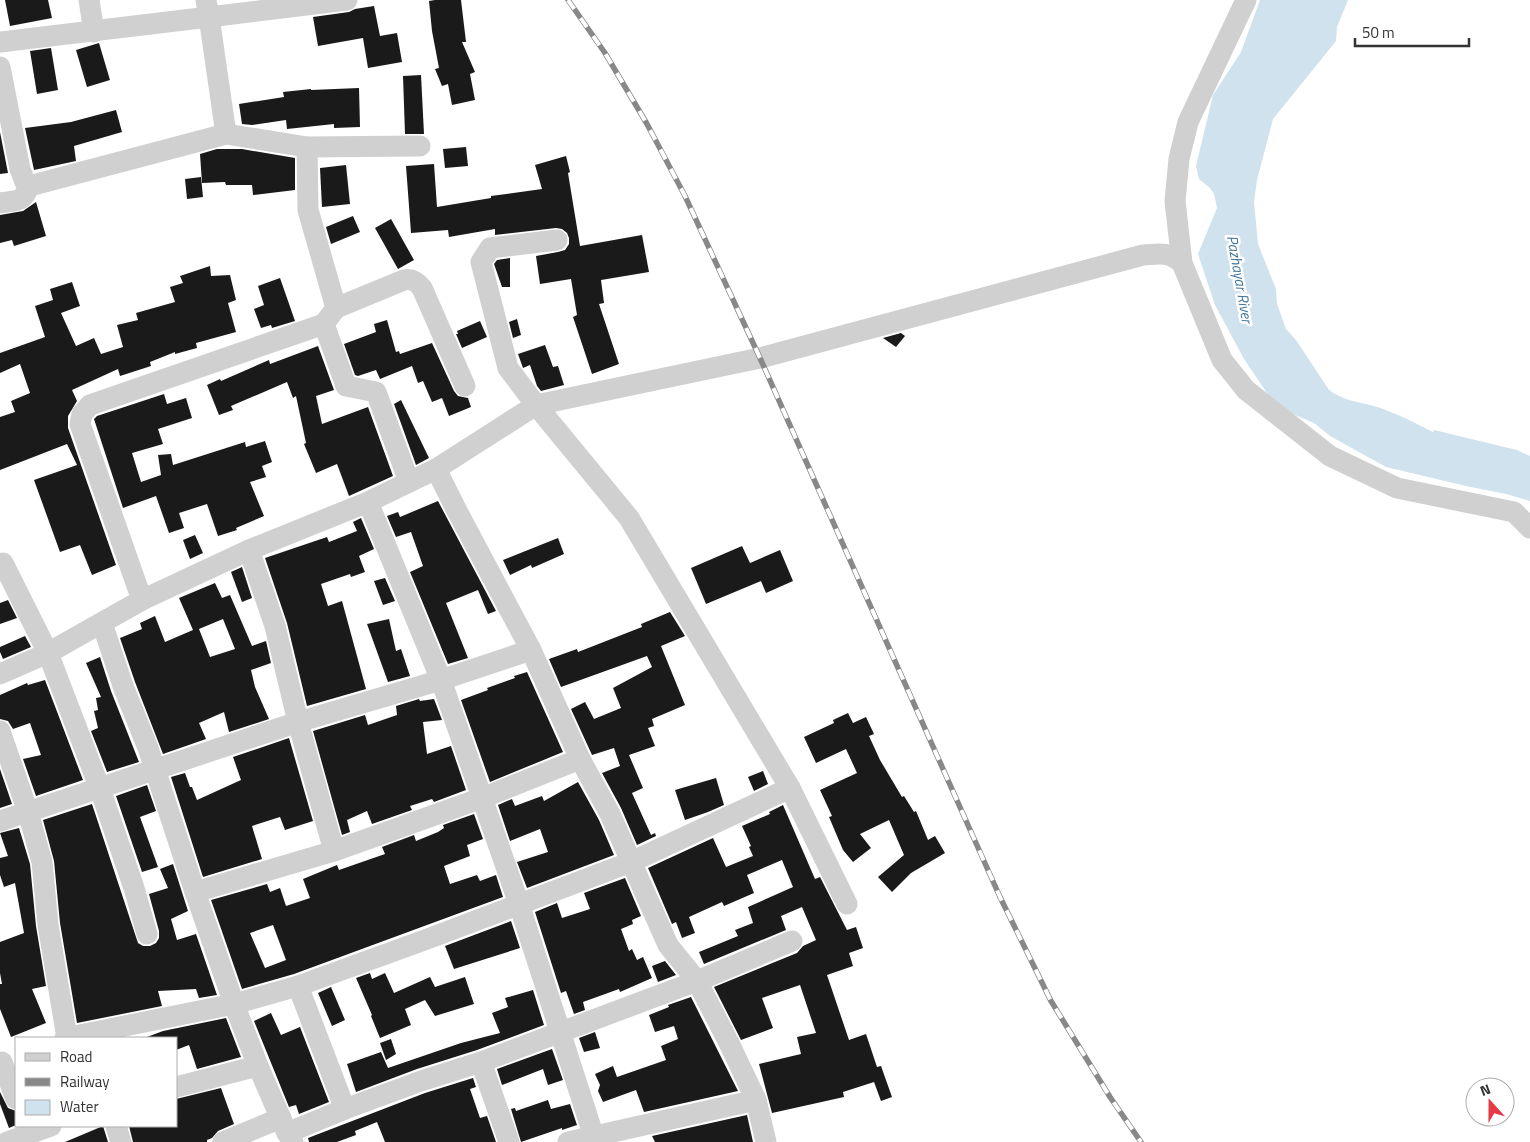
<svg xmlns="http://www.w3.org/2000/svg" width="1530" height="1142" font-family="'Titillium Web',sans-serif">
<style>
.water{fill:#cfe2ee}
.building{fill:#1a1a1a;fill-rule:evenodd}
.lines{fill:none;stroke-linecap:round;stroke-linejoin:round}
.minor{stroke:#d0d0d0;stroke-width:21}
.rail-casing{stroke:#888;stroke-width:5.5}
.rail{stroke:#fff;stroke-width:4;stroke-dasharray:11;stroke-linecap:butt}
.labels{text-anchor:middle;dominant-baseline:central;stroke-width:5;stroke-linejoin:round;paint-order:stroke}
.water-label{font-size:15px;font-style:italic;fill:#3f7597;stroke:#fff}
</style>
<rect width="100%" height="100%" fill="#fff"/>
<path class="water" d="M1260,0h88l-11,27 -1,14 -63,78 -16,61 -3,22 4,42 18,45 1,15 9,25 10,11 33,50c20,14 34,11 54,19 17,6 34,15 50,23l1,-2 83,20 13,6v45l-24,-7 -40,-8 -80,-19 -56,-31 -16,-13 -26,-11 -21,-19 -23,-34 -29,-54 -17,-51 19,-46 -3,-14 -4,-6 -11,-9 -3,-13 17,-71 28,-43z"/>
<g class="building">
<path d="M5,0h43l4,18 -42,8z"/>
<path d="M435,0h26l5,42h-4l13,30 -5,2 5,26 -23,5 -4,-21 -6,2 -7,-17 4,-1 -7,-37 -3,-30z"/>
<path d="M374,6l6,30 17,-3 5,29 -34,6 -5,-30 -45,8 -5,-29 36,-5 6,-3z"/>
<path d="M99,43l11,37 -23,7 -11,-37z"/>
<path d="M51,48l7,42 -21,4 -7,-43z"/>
<path d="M421,75l3,59h-19l-2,-58z"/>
<path d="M359,88l1,39 -26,1v-4l-47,5 -1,-9 -34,5 -10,-1 -3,-20 45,-7 -1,-5 28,-3v1z"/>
<path d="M116,110l6,22 -48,14 2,15 -42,9 -9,-42 46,-6z"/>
<path d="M0,132l8,41 -8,1z"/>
<path d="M466,147l2,19 -23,2 -2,-19z"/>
<path d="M217,149h25l53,9v32l-42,5 -1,-10h-26l-1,-3 -23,1 -2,-29z"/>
<path d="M566,156l4,16 -2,1 12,73 62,-11 7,37 -48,8 3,23 -5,1 20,60 -27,10 -19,-57 4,-2 -6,-36 -31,5 -4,-28 22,-4 7,-2 4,-6v-6l-2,-5 -5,-4 -6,-1 -61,7v-6l-46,8 -1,-7 -37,3 -5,-67 28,-2 3,43 54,-9v-2l51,-7 -7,-24z"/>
<path d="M346,165l4,39 -28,3 -2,-39z"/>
<path d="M201,177l2,20 -16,2 -2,-20z"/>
<path d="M36,202l10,34 -32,10 -2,-6 -12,3v-28l23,-4z"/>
<path d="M353,216l7,16 -29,12 -5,-17z"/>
<path d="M391,219l23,41 -16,9 -23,-41z"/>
<path d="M510,258v29h-8l-8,-23 3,-4z"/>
<path d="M210,266l1,10 19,-1 6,25 -8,3 8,29 -40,11 1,5 -22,6v-2l-25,10 1,4 -31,10 -2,-7 -46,21 5,11 -9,15v12l48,137 -24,10 -12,-30 -20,7 -26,-72 43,-15 -10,-21 -67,26v-53l15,-5 -4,-11 19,-8 -10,-29 -20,9v-20l45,-16 -10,-31 18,-6 -3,-11 22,-7 8,24 -19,7 15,33 18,-8 7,16 22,-7 -6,-22 21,-5 -2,-7 39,-11 -5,-15 13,-4 -3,-7z"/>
<path d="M280,278l15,43 -23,7 -1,-3 -10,3 -7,-19 10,-4 -6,-19z"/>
<path d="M517,319l4,16 -8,3 -4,-16z"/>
<path d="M387,320l9,32 3,-1 1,3 32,-11 22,48 4,5 10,2 3,9 -22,9 -7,-18 -10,4 -9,-21 -5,2 -6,-17 -32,13 -4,-9 -18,6 -3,-1 -11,-31 32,-12 -2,-8z"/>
<path d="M480,321l7,16 -25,11 -6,-14h2l-1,-3z"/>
<path d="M901,333l4,3 -9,11 -13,-9z"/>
<path d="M545,345l8,22 5,-1 6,19 -23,6 -4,-5 -7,-21 -7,3 -5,-14z"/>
<path d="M318,346l16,44 -18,6 6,28 46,-17 25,69 -44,20 -12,-32 -21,9 -12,-29 2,-1 -10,-47 -3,2 -6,-16 -56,24 2,4 -14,5 -12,-30 13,-6 1,2 48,-21 1,4z"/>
<path d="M164,394l3,10 19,-6 6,20 -34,11 5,15 -31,9 9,29 20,-7 -3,-20 13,-1 2,11 72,-23 1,5 19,-6 7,21 -10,4 4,11 -16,5 14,34 -28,12 1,2 -19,6 -11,-32 -28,9 5,15 -15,5 -13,-37 -33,12 -29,-89 3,-3z"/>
<path d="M401,400l28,58 -13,7 -22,-61z"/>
<path d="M438,501l58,110 -8,3 -10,-24 -32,13 22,55 -20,6 -38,-92 13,-6 -12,-34 -15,5 -9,-21 11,-4 2,5z"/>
<path d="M361,518l13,31 -15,7 6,16 -14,5 -1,-3 -29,10 7,22 14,-5 24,88 -59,17 -20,-83 -22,-65 62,-21 2,5 28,-11 -4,-9z"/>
<path d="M195,535l8,18 -13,6 -7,-19z"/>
<path d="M558,538l6,16 -32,14 -1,-3 -21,10 -7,-15z"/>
<path d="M742,546l8,17 30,-13 13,31 -27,12 -5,-12 -55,23 -15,-36z"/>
<path d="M242,567l10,31 -10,4 -11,-30z"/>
<path d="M385,578l10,23 -12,4 -9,-24z"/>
<path d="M215,583l7,15 8,-3 22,51 14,-5 5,22 -20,7 4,17 14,32 -40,13 -5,-20 -25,11 7,16 -43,15 -28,-72 -15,-44 22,-9 -2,-6 15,-7 10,26 28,-12 -14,-32zM223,619l12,30 -25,8 -11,-28z"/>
<path d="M8,600l9,18 -17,6v-21z"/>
<path d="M670,612l15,24 -24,10 24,59 -33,14 2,7 -6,2 7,18 -26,9 14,33 -11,5 19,42 4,-2 1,3 -19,9 -16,-37 -19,-35 18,-7 -6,-18 -22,7 -21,-46 14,-7 9,17 27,-11 -8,-20 39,-21 -5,-11 -86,31 -12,-28 28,-10 1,3 64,-25 -1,-3z"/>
<path d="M389,619l7,32 5,-2 9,27 -22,6 -21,-58z"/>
<path d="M25,636l6,11 -28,12 -3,-7v-5z"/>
<path d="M100,657l11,34 28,71 -32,10 -16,-41 7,-3 -4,-17 4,-1 -2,-12 5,-1 -15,-34z"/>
<path d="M527,672l36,80 -73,30 -29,-82 27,-10 -1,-2 28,-10 -1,-2z"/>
<path d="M45,680l38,100 -47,16 -13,-37 18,-4 -11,-32 -17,6 -5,-8 -8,-2v-24l27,-12 1,2z"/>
<path d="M419,699l1,2 14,-2 8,21 -19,2 4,32 24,-8 15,44 -32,12 -2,-3 -22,7 2,4 -40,14 -5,-13 -20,9 3,12 -8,3 -29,-104 52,-16 3,10 29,-10 -1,-9z"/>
<path d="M848,713l5,10 13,-6 8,17 -5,2 11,24 22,37 2,-1 10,16 2,-1 12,29 7,-4 10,17 -34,20 -19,19 -14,-15 26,-22 -15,-35 -29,14 11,14 -18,14 -10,-12 -14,-33 3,-1 -12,-26 37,-17 -11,-24 -30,14 -12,-26 30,-14 -1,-3z"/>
<path d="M289,738l24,83 -28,9 -5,-13 -28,9 10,33 -59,18 -32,-100 14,-4 5,14h2l5,13 44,-20 -8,-23z"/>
<path d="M0,769l12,35 -12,4z"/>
<path d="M763,771l5,13 -14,7 -6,-14z"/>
<path d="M716,778l8,27 -16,7 -23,8 -10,-30z"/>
<path d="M578,782l21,38 15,35 -87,33 -10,-26 31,-10 -8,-23 -30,12 -12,-36 14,-6 3,7 27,-10 2,5z"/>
<path d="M147,785l9,26 -16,6 18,50 -16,5 -26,-76z"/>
<path d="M92,804l46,139 5,3h7l6,-3 3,-5v-7l-10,-37 19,-6 -8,-19 13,-5 15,47 -17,8 6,21 19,-6 21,61 -18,3 -3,-9 -38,2 4,15 -85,17 -17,-100 -6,-62 -11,-41z"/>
<path d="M783,805l32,74 5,-2 27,53 9,-3 7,21 -14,5 4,13 -26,9 22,65 17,-6 11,33 4,-1 11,31 -11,4 -7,-19 -31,10 1,5 -72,16 -13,-49 42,-10 -4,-17 19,-4 -16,-48 -38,13 11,30 -32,12 -27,-53 83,-34 6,-7 13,-6 -14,-33 -21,9 5,14 -82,34 -5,-12 39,-16 -3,-6 18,-7 -5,-16 45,-20 -11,-27 -35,15 7,18 -30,13 -2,-4 -33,15 6,16 -13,5 -6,-16 -4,2 -24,-56 65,-30 13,29 27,-11 -4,-9 2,-1 -9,-20 28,-12 -1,-2z"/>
<path d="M474,814l9,25 -16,6 3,11 -26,10 6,18 27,-9 3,6 16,-6 7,22 -209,77 -52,15 -31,-89 56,-16 3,8 10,-4 6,18 24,-8 -7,-19 34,-14 2,5 46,-16 -3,-7 32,-12 2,6 22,-9 6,-4 -1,-3zM273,925l13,35 -21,8 -15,-35z"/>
<path d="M19,828l11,36 6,62 10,60 -14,3 14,34 -35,14 -11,-28v-25h2l-2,-11v-31l24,-9 -9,-50 -11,4 -4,-12v-17l8,-2 -8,-23z"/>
<path d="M625,878l16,38 -9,4 1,4 -12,5 8,22 3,-2 5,11 6,-3 9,21 -32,14 -1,-3 -36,13 2,8 -11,4 -8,-23 -5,2 -26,-81 22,-9 5,15 28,-9 -6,-16z"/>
<path d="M511,921l9,27 -66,21 -9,-23z"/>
<path d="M665,961l11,14 -18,7 -6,-16z"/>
<path d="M370,973l2,6 13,-6 9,20 36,-16 5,10 30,-10 9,27 -39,12 -10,-16 -20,9 6,16 -31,13 -9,-22 1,-1 -16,-37z"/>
<path d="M331,987l14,33 -13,6 -14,-33z"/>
<path d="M533,990l11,35 -67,25 -60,19 -61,23 -9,-28 34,-12 7,16 73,-25 39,-10 -8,-20 16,-6 -3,-9z"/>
<path d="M691,997l47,94 -94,21 -8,-22 -33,12 -5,-11 2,-6 -5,-11 18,-8 4,11 49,-17 -5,-14 17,-7 -4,-13 -19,6 -6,-17 20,-8 -1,-2z"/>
<path d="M271,1013l10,22 19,-8 29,75 -30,12 -3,-9 -7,2 -35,-86z"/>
<path d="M226,1018l15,39 -44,12 -8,-24 -13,5v-12h-28l-1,-1 16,-6z"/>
<path d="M595,1032l5,16 -16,4 -5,-14z"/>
<path d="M391,1039l5,15 -10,6 -6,-17z"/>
<path d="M552,1049l11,31 -15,5 -5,-16 -41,16 -5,-16z"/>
<path d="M473,1078l3,9 -6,2 10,29 7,-2 9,26h-111l-8,-20 -22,9 1,4 -19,7h-28l-1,-4 117,-45z"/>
<path d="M221,1088l13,36 -16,7 -6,7 -5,2v2h-74l-4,-16h47v-27z"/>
<path d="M0,1092l8,16 8,3v14l-7,3 -9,-24z"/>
<path d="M548,1100l3,9 19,-5 7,21 -15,5v-2l-41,14 -10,-33 4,-1 1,3z"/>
<path d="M747,1115l6,27h-98l-3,-6z"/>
<path d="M103,1126l5,16h-43z"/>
</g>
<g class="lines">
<g class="minor">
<path d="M89,0l5,32"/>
<path d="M206,0l3,17 138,-17"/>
<path d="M1246,0l-58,122 -9,37 -4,42 7,62 40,97 24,30 84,66 67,32 117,24 16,16"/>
<path d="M0,42l209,-25 17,117"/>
<path d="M0,67l20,102 5,13 8,3 193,-51 81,13 1,63 28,98 -12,16 22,62 30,6 33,90"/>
<path d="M307,147l113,-1"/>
<path d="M0,203c18,-3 23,0 30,-19"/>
<path d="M557,240l-67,8 -9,14 27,106 28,37 93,113 161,270 57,116"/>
<path d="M336,308l68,-28c8,-2 13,2 18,8l43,98"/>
<path d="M436,469l100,-64 224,-47 383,-103c17,-1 24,-4 39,8"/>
<path d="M368,502l73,178 78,224 75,233"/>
<path d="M249,550l26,76 23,96 36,129"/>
<path d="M3,563l45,90 52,136 34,99 13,46"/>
<path d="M142,600l-62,-176 2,-10 8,-9 234,-81"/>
<path d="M102,623l21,63 25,62 47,144 39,112 24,62 -82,21"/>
<path d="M0,674l48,-21 94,-53 107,-50 119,-48 68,-33 20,40 75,141 49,109 30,55 58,131 29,36 32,62 27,57 10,42"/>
<path d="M0,731l28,81 14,50 6,63 19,113"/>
<path d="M0,821l298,-99 143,-42 90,-30"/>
<path d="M195,892l139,-41 148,-53 98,-39"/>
<path d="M298,986l47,123"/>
<path d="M65,1038l169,-34 64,-18 132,-48 201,-76 159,-74"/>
<path d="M2,1062l14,37"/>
<path d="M481,1062l28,80"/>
<path d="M258,1066l29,67 6,9"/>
<path d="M116,1126l5,16"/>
<path d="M287,1133l58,-24 76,-28 60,-19 216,-81 95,-40"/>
<path d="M7,1142l44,-16"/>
<path d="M223,1142l58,-24"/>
<path d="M568,1142l188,-42"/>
</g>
<g class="rail-casing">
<path id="rail" d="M568,0l37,53 42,71 38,72 75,162 240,539 51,104 59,96 31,45"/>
</g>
<use href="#rail" class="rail"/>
</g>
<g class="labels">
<g class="water-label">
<text transform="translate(1240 279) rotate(80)">Pazhayar River</text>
</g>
</g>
<rect x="15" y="1037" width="162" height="90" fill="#ffffff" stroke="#adadad"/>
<rect x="25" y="1053" width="25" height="8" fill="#d0d0d0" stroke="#adadad"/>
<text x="60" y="1062" font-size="15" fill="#333333">Road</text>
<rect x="25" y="1078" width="25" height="8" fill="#888888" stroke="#adadad"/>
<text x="60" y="1087" font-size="15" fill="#333333">Railway</text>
<rect x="25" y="1100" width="25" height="15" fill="#cfe2ee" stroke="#adadad"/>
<text x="60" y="1112" font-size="15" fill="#333333">Water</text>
<g transform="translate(1490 1102) rotate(339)"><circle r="24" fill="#ffffff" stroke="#adadad"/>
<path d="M0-4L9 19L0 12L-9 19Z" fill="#e63946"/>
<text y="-8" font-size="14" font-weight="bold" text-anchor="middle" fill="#333333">N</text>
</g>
<path d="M1355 38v8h114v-8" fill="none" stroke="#333333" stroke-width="2.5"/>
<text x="1362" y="38" font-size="15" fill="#333333" stroke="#ffffff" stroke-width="4" paint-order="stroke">50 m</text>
</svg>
